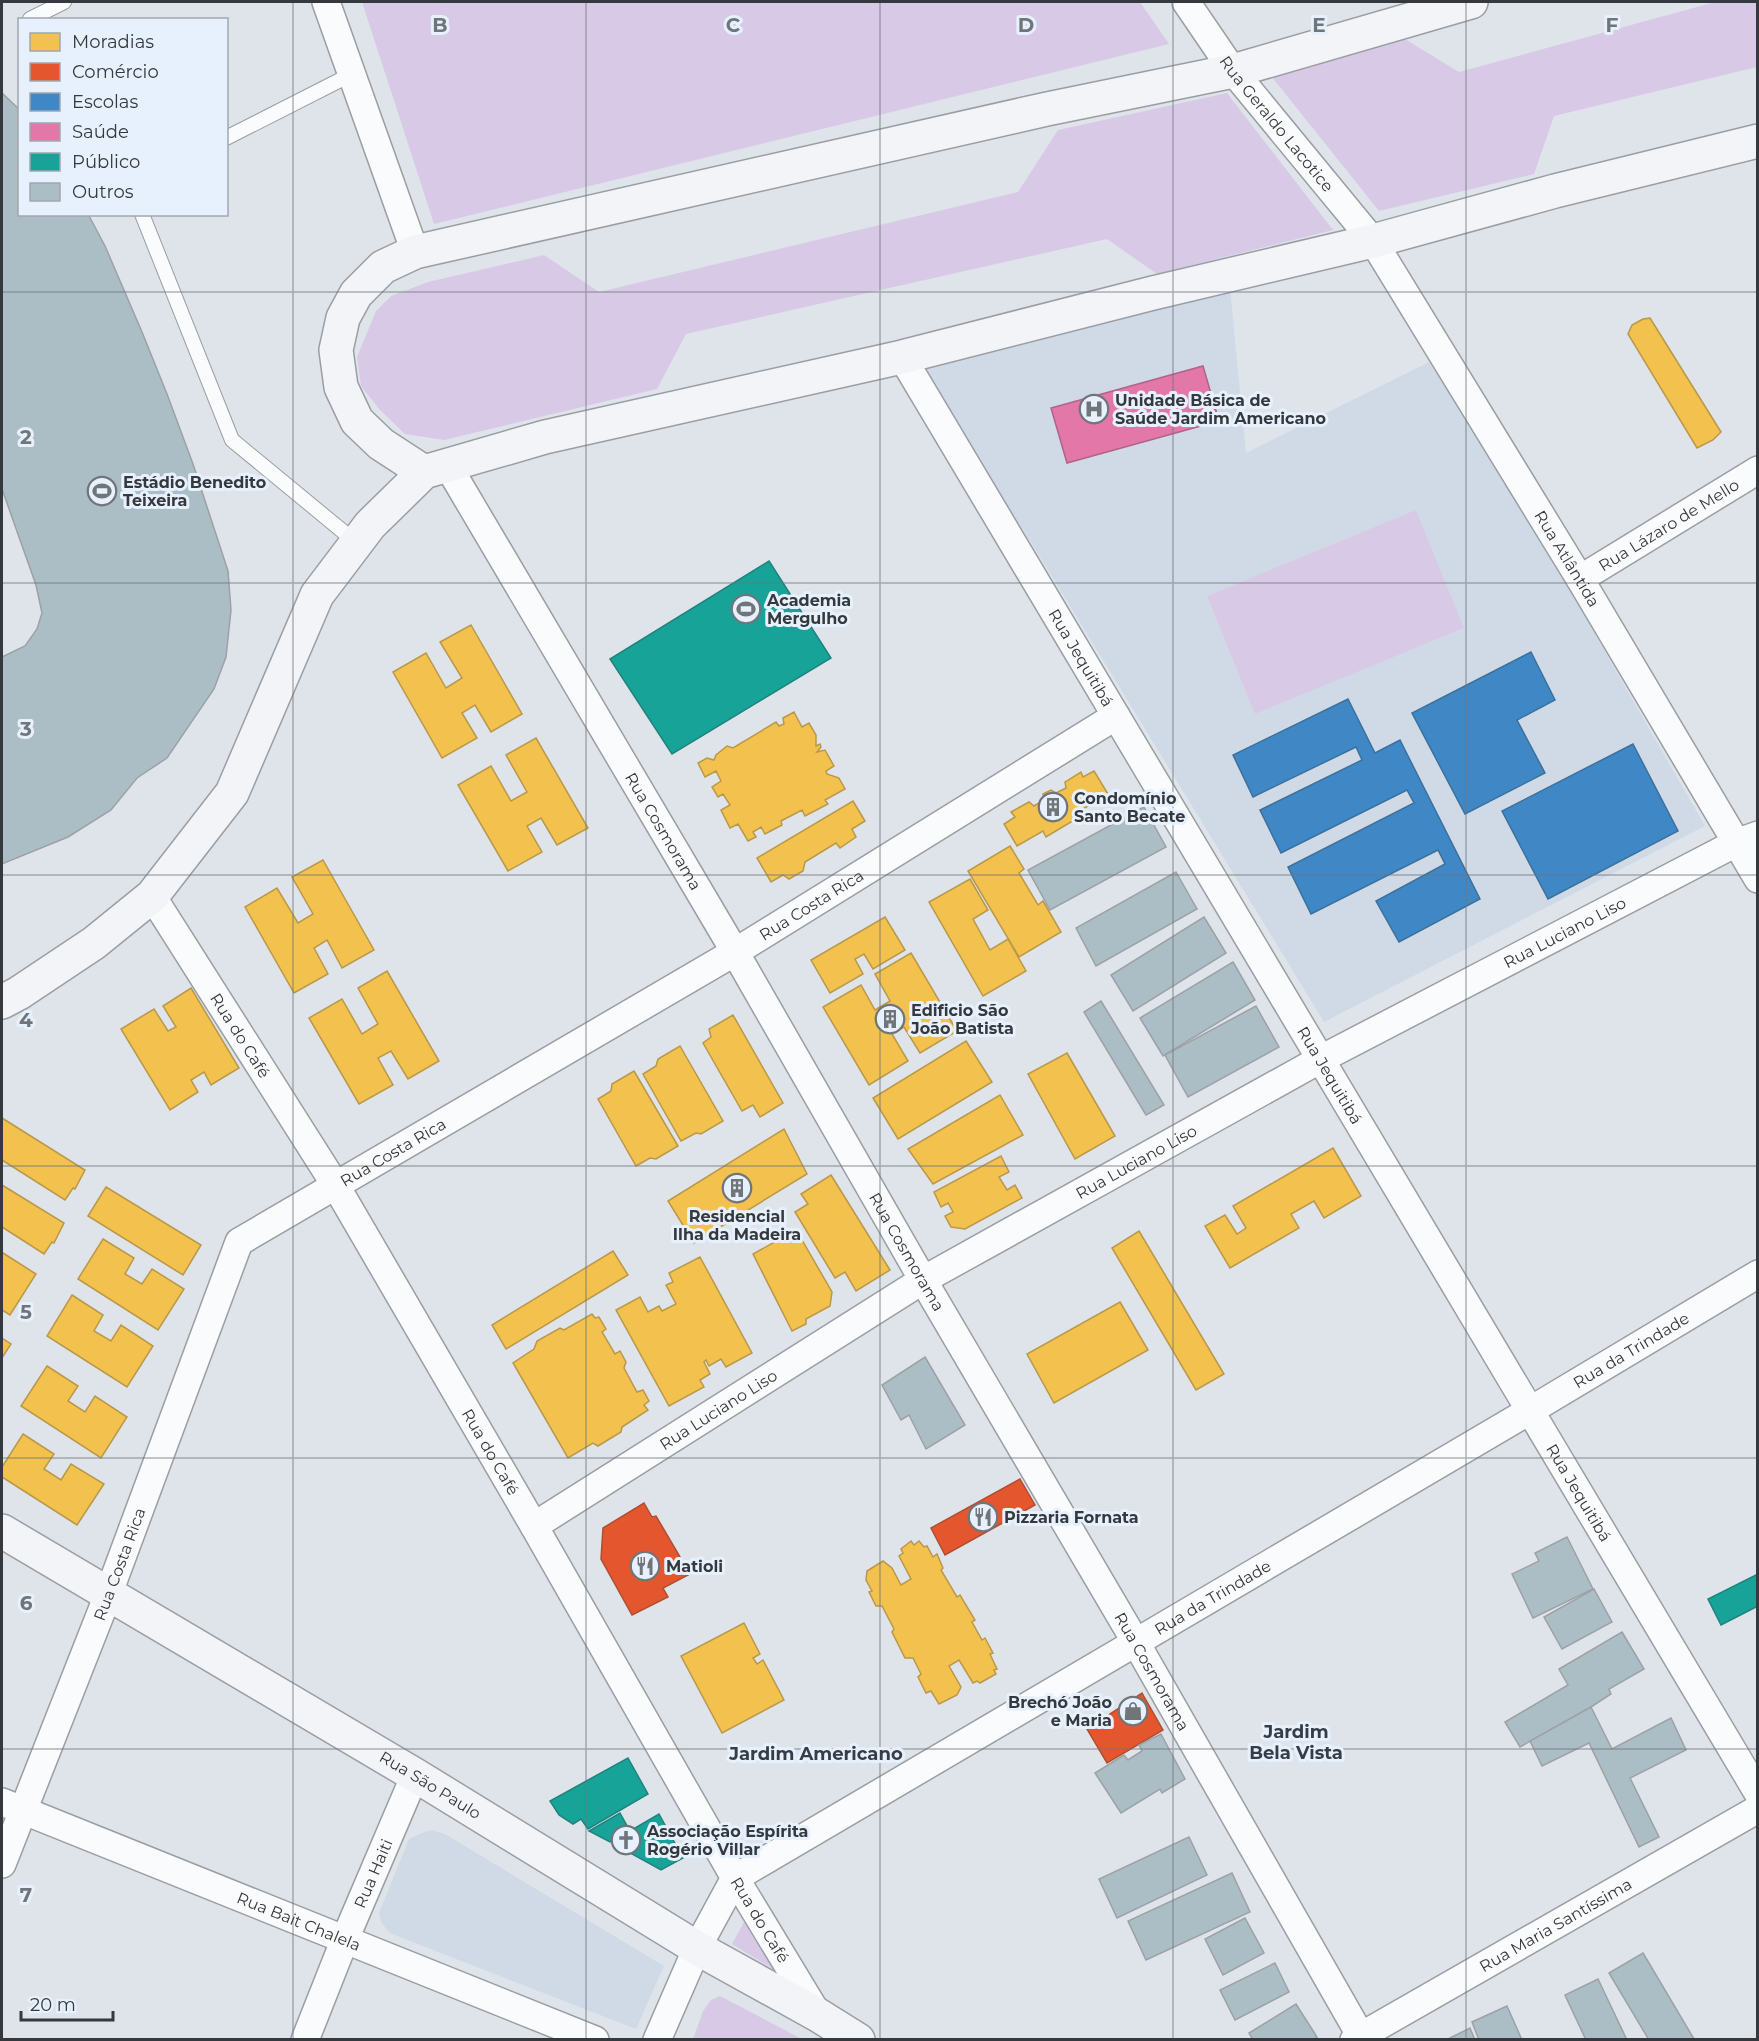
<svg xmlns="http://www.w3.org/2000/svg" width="1759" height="2041" font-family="Montserrat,sans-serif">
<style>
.built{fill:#d0dae6;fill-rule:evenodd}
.green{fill:#d8cae6}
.homes{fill:#f2c14e;stroke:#b99849;stroke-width:1.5}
.shops{fill:#e4572e;stroke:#b04e32;stroke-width:1.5}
.schools{fill:#3f88c5;stroke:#3c709c;stroke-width:1.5}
.health{fill:#e377a8;stroke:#af6488;stroke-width:1.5}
.public{fill:#17a398;stroke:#20837d;stroke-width:1.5}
.building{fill:#acbec5;stroke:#9ca1a5;stroke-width:1.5}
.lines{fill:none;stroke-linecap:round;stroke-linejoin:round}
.service-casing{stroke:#9a9ea3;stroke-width:16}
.minor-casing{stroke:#9a9ea3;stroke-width:30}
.secondary-casing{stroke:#9a9ea3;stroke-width:36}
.service{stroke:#fafbfc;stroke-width:14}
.minor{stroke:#fafbfc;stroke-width:27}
.secondary{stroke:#f3f4f8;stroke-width:33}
.grid{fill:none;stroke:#70757a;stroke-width:1.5;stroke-opacity:0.55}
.labels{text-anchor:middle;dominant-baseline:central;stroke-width:6;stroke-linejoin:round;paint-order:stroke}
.street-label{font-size:16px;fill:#35393d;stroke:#e7f1fd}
.poi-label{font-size:16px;font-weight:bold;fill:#35393d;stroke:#e7f1fd;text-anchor:start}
.neighbourhood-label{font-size:18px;font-weight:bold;fill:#353d46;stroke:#e7f1fd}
.grid-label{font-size:20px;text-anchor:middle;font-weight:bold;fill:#70757a;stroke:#e7f1fd;stroke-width:6;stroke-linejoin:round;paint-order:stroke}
</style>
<rect width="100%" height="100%" fill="#dfe4ea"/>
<g class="built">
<path d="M1230,288l16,165 191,-95 268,468 -381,196 -284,-465 -121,-193zM1531,652l24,48 -38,20 27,53 -79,41 -52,-101zM1347,699l28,54 26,-13 79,158 -81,44 -23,-41 69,-37 -7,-14 -126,63 -24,-46 126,-64 -7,-13 -125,63 -22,-43 102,-50 -6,-13 -103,50 -20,-42zM1632,744l46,87 -130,68 -45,-88z"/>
<path d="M432,1830l13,4 219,132 -28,63 -244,-95 -5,-4 -6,-8 -2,-9 30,-74 15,-7z"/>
</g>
<g class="green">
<path d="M362,2h778l29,42 -735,180z"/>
<path d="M1715,2h42v65l-203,49 -20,58 -155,37 -108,-135 134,-37 54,33z"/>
<path d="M1227,93l106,137 -176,44 -50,-35 -421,95 -29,55 -213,51 -39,-6 -25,-24 -19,-24 -4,-29 19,-46 15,-15 37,-14 116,-27 55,37 419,-100 40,-62z"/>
<path d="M1416,510l48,118 -209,86 -48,-118z"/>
<path d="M744,1922l29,47 -41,-25z"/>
<path d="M720,1996l82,43h-109l10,-28 8,-11z"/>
</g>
<g class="homes">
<path d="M1650,318l71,114 -8,8 -16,8 -69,-114 4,-9 11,-6z"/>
<path d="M471,625l51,89 -31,18 -16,-27 -13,8 15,25 -35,20 -49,-86 33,-19 20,35 16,-10 -22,-36z"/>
<path d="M794,712l8,15 7,-4 7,12v11l4,-2 1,3 -4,5 8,-2 9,16 -8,5 1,3 12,4 6,11 -20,11 3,4 -23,12 -3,-6 -21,11 1,4 -17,9 -4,-7 -8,5 3,5 -8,4 -10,-17 -8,4 -9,-18 9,-5 -7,-11 -5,3 -6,-10 9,-6 -5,-10 -11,6 -7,-14 9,-5 7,2 2,-5 11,-9 6,2 43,-26 3,4 5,-2 -1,-6z"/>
<path d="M536,738l52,90 -31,17 -16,-27 -14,8 15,26 -34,19 -50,-86 33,-19 20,35 16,-9 -21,-37z"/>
<path d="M1094,771l14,23 -25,15 3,4 -40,24 -3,-6 -26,15 -13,-22 11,-7 -4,-5 18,-10 5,4 10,-6 -1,-6 8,-4 5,3 10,-5 -1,-6 16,-10 2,5z"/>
<path d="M853,801l12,20 -13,8 4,8 -16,11 -4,-5 -31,19 -2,9 -14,8 -6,-4 -12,7 -14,-24z"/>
<path d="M1010,846l14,23 -5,4 19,32 5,-4 18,31 -42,25 -51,-86z"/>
<path d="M323,860l51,90 -32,18 -15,-28 -13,8 14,26 -34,19 -49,-86 32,-19 21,35 15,-9 -21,-37z"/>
<path d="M970,879l18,31 -15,9 17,31 18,-11 18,32 -43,25 -54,-94z"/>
<path d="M885,917l20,33 -32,19 -9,-15 -9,5 8,15 -33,19 -19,-33z"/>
<path d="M911,953l46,78 -37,22 -16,-26 -12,7 16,27 -39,24 -46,-78 38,-22 14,25 15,-9 -15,-27z"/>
<path d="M387,971l52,90 -31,18 -17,-28 -13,7 15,27 -34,19 -50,-86 33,-19 20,35 16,-10 -20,-36z"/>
<path d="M191,988l48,80 -28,17 -7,-13 -13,8 7,12 -28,18 -49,-81 33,-20 14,22 8,-4 -13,-21z"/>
<path d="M733,1015l50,88 -23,14 -7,-12 -11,6 -39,-68 8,-6 -2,-8z"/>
<path d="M966,1041l26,41 -94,57 -25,-41z"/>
<path d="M680,1046l43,75 -22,13 -5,-1 -15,8 -38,-67 13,-8 2,-7z"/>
<path d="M1067,1053l48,83 -40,23 -47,-85z"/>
<path d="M634,1071l44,75 -22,13 -6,-1 -14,8 -38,-67 13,-8 1,-7z"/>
<path d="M1000,1095l23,40 -90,49 -25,-35z"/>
<path d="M2,1118l83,52 -10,19 -2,-1 -8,12 -63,-40z"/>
<path d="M784,1129l23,45 -113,69 -26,-42z"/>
<path d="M1333,1148l28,48 -37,22 -10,-17 -23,13 8,14 -69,40 -25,-42 20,-11 12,19 9,-6 -13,-22z"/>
<path d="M1001,1156l8,16 -10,5 8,13 8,-5 7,13 -57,31 -14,-2 -6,-11 8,-4 -5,-9 -7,4 -7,-15z"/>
<path d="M831,1175l59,95 -34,21 -11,-19 -10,6 -40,-66 13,-8 -7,-10z"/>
<path d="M2,1185l62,38 -10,20 -2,-1 -8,12 -42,-27z"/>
<path d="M106,1187l95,58 -18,30 -95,-59z"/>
<path d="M1139,1231l85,143 -28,16 -84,-142z"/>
<path d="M789,1234l13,6 30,52 -2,14 -24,13v5l-14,7 -39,-77z"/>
<path d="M103,1239l31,19 -9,16 17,10 10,-15 32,20 -26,41 -80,-51z"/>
<path d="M613,1251l15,24 -122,74 -14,-24z"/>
<path d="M3,1253l33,21 -26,41 -8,-5v-54z"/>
<path d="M700,1257l52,96 -26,14 -5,-8 -12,7 -3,-6 -2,2 6,12 -10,6 4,7 -35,19 -53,-96 24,-13 8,15 11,-6 3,5 14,-7 -10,-19 7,-3 -4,-9z"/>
<path d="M72,1295l31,20 -9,16 17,10 10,-16 32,21 -26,41 -80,-51z"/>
<path d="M1120,1302l28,48 -94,53 -27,-49z"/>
<path d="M592,1314l3,4 4,-1 7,12 -4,3 13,22 5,-3 6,11 -2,6 13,24 6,-2 6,11 -5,4 4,5 -26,17 -1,5 -23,14 -5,-3 -25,15 -55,-95 21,-14 3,-8 23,-13 4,2z"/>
<path d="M2,1338l9,6 -9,14z"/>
<path d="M47,1366l31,20 -10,15 17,11 10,-16 32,21 -26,41 -80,-52z"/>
<path d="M23,1434l31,20 -10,15 17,11 10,-16 33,20 -27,41 -75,-48v-10z"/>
<path d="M911,1541l3,4 5,-4 5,6 3,-1 6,11 4,-3 6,14 -2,2 16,27 3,-2 15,25 -3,2 10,18 3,-2 8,15 -3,1 7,15 -3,1 2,4 -16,9 -3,-2 -4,2 -14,-23 -10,6 12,21 -4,8 -18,9 -8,-13 -5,2 -8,-16 3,-3 -8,-16h-8l-13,-26 2,-3 -12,-23h-6l-7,-14 3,-1 -6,-11 1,-9 16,-10 9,7 9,17 10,-6 -12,-23 4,-3 -2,-4z"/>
<path d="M744,1623l16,31 -7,4 4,6 6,-4 21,40 -62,33 -41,-77z"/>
</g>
<g class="shops">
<path d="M1020,1479l15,26 -90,50 -14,-27z"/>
<path d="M644,1503l8,14 4,-1 34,58 -27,14 5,9 -36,18 -31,-56 2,-31z"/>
<path d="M1142,1693l21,37 -56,33 -20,-34z"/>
</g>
<g class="schools">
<path d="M1531,652l24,48 -38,20 28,53 -80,41 -53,-101z"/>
<path d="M1348,699l27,54 25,-13 80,159 -81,43 -23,-41 69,-37 -7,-14 -127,64 -23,-47 126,-64 -7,-13 -126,63 -21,-43 102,-50 -6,-13 -103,50 -20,-42z"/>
<path d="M1633,744l45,87 -130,68 -46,-88z"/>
</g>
<path class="health" d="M1203,366l16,55 -152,42 -16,-55z"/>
<g class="public">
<path d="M769,561l62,97 -159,96 -62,-95z"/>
<path d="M1758,1574v32l-37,19 -13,-26z"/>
<path d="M628,1758l20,36 -60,35 -7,-10 -8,5 -14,-9 -9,-14z"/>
<path d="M620,1813l10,18 29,-17 24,44 -22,12 -38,-21 -5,-11 -8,4 -21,-11z"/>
</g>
<g class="building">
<path d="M2,93l18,17v104h68l17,32 37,86 25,62 26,70 35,107 3,39 -5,47 -12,32 -47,69 -30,20 -26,32 -43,27 -66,27v-207l23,-11 12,-17 5,-16 -6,-28 -34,-96z"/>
<path d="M1144,807l22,40 -116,63 -22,-40z"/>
<path d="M1176,872l21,37 -101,57 -20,-38z"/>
<path d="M1204,917l22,36 -93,58 -22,-36z"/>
<path d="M1233,962l22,38 -92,56 -23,-38z"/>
<path d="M1101,1001l63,104 -18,10 -62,-103z"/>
<path d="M1256,1006l23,41 -91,50 -23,-42z"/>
<path d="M925,1357l40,68 -39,24 -17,-34 -8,5 -19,-35z"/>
<path d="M1567,1537l26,52 -60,29 -21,-44 27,-13 -4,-8z"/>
<path d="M1594,1589l18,33 -50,27 -18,-32z"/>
<path d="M1622,1632l22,37 -35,20 2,5 -20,13 -71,40 -15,-25 63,-37 -9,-16z"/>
<path d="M1591,1707l21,42 59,-31 15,32 -56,28 29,59 -20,10 -50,-104 -47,23 -12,-25z"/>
<path d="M1161,1734l24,45 -23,14 -2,-4 -39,24 -26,-40 29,-18 4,5 14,-9 -3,-6z"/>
<path d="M1189,1837l18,38 -90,43 -18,-39z"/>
<path d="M1232,1873l18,39 -104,48 -18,-39z"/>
<path d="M1245,1918l19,35 -41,22 -18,-36z"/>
<path d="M1643,1953l51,86 -1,1h-44l-40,-67z"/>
<path d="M1275,1963l14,29 -54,28 -15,-30z"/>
<path d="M1598,1979l29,61h-41l-21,-45z"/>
<path d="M1296,2004l21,33 -4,3h-60l-4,-7z"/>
<path d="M1507,2006l15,34h-43l-7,-18z"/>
<path d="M1470,2028l5,12h-29z"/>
</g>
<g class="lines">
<g class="service-casing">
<g id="service">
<path d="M30,19l34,-17"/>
<path d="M226,138l126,-64"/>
<path d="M142,214l90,226 125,103"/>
</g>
</g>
<g class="minor-casing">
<g id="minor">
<path d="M326,2l89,250"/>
<path id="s1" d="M1186,2l47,69 140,170 207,338 178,300"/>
<path id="s2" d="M902,357l856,1436"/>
<path id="s3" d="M448,466l287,486 188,328 212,361 228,399"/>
<path id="s4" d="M1580,579l178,-109"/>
<path id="s5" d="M152,896l184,290 198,340 201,352 83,137"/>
<path id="s6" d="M534,1526l389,-246 398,-221 415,-216 22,-8"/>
<path id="s7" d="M2,1802l593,238"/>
<path id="s8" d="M2,1864l106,-269 131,-353 496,-290 381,-236"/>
<path id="s9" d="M305,2040l40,-101 70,-164"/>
<path id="s10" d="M657,2040l40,-92 38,-70 796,-468 227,-136"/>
<path id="s11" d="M1354,2040l404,-231"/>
</g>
</g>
<g class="secondary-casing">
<g id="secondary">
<path d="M424,472l-43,-28 -24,-23 -16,-34 -5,-37 7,-32 13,-24 27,-27 32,-15 632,-143 186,-38 238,-69"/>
<path d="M2,1002l17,-9 75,-50 58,-47 80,-103 85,-198 53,-70 54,-53 121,-35 357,-80 251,-64 220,-52 182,-50 203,-50"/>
<path id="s12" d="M2,1531l413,244 282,173 121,67 40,25"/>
</g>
</g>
<use href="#service" class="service"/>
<use href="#minor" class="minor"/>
<use href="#secondary" class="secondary"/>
</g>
<path class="grid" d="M293,2v2038M586,2v2038M880,2v2038M1173,2v2038M1466,2v2038M2,292h1756M2,583h1756M2,875h1756M2,1166h1756M2,1458h1756M2,1749h1756"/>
<defs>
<g id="hospital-ring" transform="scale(1.5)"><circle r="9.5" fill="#e7f1fd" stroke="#70757a" stroke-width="1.5"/><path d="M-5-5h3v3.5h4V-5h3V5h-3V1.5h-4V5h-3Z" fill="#70757a"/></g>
<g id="stadium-ring" transform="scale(1.5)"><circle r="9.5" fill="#e7f1fd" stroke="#70757a" stroke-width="1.5"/><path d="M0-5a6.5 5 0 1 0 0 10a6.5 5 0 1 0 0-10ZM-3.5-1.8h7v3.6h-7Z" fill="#70757a"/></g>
<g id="building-ring" transform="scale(1.5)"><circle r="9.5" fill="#e7f1fd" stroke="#70757a" stroke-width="1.5"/><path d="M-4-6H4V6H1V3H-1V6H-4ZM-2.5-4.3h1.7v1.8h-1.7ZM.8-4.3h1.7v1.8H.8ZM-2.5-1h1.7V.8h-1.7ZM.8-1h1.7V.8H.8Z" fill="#70757a"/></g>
<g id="restaurant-ring" transform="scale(1.5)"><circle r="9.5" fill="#e7f1fd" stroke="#70757a" stroke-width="1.5"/><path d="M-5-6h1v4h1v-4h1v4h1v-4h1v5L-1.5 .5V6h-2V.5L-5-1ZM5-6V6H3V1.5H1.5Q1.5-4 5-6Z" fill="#70757a"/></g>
<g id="shop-ring" transform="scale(1.5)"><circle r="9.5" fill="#e7f1fd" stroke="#70757a" stroke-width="1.5"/><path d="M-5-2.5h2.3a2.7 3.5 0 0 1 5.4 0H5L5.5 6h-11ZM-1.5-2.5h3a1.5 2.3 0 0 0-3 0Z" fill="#70757a"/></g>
<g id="church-ring" transform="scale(1.5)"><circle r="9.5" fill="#e7f1fd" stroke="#70757a" stroke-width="1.5"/><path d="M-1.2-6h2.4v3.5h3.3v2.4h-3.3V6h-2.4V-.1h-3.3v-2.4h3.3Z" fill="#70757a"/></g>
</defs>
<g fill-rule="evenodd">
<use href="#hospital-ring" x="1094" y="409"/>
<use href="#stadium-ring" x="102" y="491"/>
<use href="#stadium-ring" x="746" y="609"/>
<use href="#building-ring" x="1053" y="807"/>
<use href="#building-ring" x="890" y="1019"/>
<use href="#building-ring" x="737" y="1188"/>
<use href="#restaurant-ring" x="983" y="1517"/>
<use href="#restaurant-ring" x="645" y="1566"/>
<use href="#shop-ring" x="1133" y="1711"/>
<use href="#church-ring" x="626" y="1840"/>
</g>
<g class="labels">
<g class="street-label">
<text stroke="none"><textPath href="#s1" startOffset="152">Rua Geraldo Lacotice</textPath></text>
<text stroke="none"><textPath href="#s4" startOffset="104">Rua Lázaro de Mello</textPath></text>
<text stroke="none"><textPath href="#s1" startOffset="676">Rua Atlântida</textPath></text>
<text stroke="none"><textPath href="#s2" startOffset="350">Rua Jequitibá</textPath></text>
<text stroke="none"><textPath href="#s3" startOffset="424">Rua Cosmorama</textPath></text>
<text stroke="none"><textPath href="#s8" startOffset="1330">Rua Costa Rica</textPath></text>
<text stroke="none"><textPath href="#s6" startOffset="1190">Rua Luciano Liso</textPath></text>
<text stroke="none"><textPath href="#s5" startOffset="165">Rua do Café</textPath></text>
<text stroke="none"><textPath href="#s2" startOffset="836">Rua Jequitibá</textPath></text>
<text stroke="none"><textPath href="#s8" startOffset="844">Rua Costa Rica</textPath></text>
<text stroke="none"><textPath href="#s6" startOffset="704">Rua Luciano Liso</textPath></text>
<text stroke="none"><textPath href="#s3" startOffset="910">Rua Cosmorama</textPath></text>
<text stroke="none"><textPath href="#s10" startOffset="1220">Rua da Trindade</textPath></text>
<text stroke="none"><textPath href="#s6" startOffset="218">Rua Luciano Liso</textPath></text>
<text stroke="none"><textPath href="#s5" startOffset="651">Rua do Café</textPath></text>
<text stroke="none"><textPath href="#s2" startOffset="1322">Rua Jequitibá</textPath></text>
<text stroke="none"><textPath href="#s8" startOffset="322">Rua Costa Rica</textPath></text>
<text stroke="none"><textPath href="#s10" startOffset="734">Rua da Trindade</textPath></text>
<text stroke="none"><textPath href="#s3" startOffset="1396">Rua Cosmorama</textPath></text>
<text stroke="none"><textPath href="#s12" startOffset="498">Rua São Paulo</textPath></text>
<text stroke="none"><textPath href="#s9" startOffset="180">Rua Haiti</textPath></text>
<text stroke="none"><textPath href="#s5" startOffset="1191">Rua do Café</textPath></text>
<text stroke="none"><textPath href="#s7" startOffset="320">Rua Bait Chalela</textPath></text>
<text stroke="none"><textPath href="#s11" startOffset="232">Rua Maria Santíssima</textPath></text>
</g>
<g class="poi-label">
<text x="1115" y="400">Unidade Básica de<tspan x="1115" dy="18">Saúde Jardim Americano</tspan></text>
<text x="123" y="482">Estádio Benedito<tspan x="123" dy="18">Teixeira</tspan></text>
<text x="767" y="600">Academia<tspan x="767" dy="18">Mergulho</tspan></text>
<text x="1074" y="798">Condomínio<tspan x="1074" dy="18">Santo Becate</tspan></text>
<text x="911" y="1010">Edificio São<tspan x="911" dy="18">João Batista</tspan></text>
<text x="737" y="1216" text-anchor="middle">Residencial<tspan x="737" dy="18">Ilha da Madeira</tspan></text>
<text x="1004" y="1517">Pizzaria Fornata</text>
<text x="666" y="1566">Matioli</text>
<text x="1112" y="1702" text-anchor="end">Brechó João<tspan x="1112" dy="18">e Maria</tspan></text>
<text x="647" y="1831">Associação Espírita<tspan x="647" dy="18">Rogério Villar</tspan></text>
</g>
<g class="neighbourhood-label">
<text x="1296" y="1732">Jardim<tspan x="1296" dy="21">Bela Vista</tspan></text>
<text x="816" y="1754">Jardim Americano</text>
</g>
</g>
<g class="grid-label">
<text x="440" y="32">B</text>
<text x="733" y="32">C</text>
<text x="1026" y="32">D</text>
<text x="1319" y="32">E</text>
<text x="1612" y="32">F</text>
<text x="26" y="444">2</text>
<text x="26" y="736">3</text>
<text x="26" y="1027">4</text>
<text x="26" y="1319">5</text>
<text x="26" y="1610">6</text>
<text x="26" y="1902">7</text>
</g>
<rect width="1759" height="2041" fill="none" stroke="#35393d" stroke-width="6"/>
<rect x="18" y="18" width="210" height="198" fill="#e7f1fd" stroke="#a0a7b0" stroke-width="1.5"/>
<rect x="30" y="33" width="30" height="18" fill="#f2c14e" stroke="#a0a7b0" stroke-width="1.5"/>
<text x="72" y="48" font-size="18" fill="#35393d">Moradias</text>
<rect x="30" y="63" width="30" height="18" fill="#e4572e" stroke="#a0a7b0" stroke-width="1.5"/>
<text x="72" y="78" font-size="18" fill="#35393d">Comércio</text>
<rect x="30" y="93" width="30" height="18" fill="#3f88c5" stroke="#a0a7b0" stroke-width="1.5"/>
<text x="72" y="108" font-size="18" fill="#35393d">Escolas</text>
<rect x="30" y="123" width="30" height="18" fill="#e377a8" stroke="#a0a7b0" stroke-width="1.5"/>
<text x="72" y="138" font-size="18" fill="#35393d">Saúde</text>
<rect x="30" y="153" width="30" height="18" fill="#17a398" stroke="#a0a7b0" stroke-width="1.5"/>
<text x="72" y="168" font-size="18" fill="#35393d">Público</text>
<rect x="30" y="183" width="30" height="18" fill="#acbec5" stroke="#a0a7b0" stroke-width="1.5"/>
<text x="72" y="198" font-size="18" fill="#35393d">Outros</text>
<path d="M21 2011v9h92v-9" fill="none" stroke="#35393d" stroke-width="3"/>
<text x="30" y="2011" font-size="18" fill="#35393d" stroke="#e7f1fd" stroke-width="4.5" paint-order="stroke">20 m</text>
</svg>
